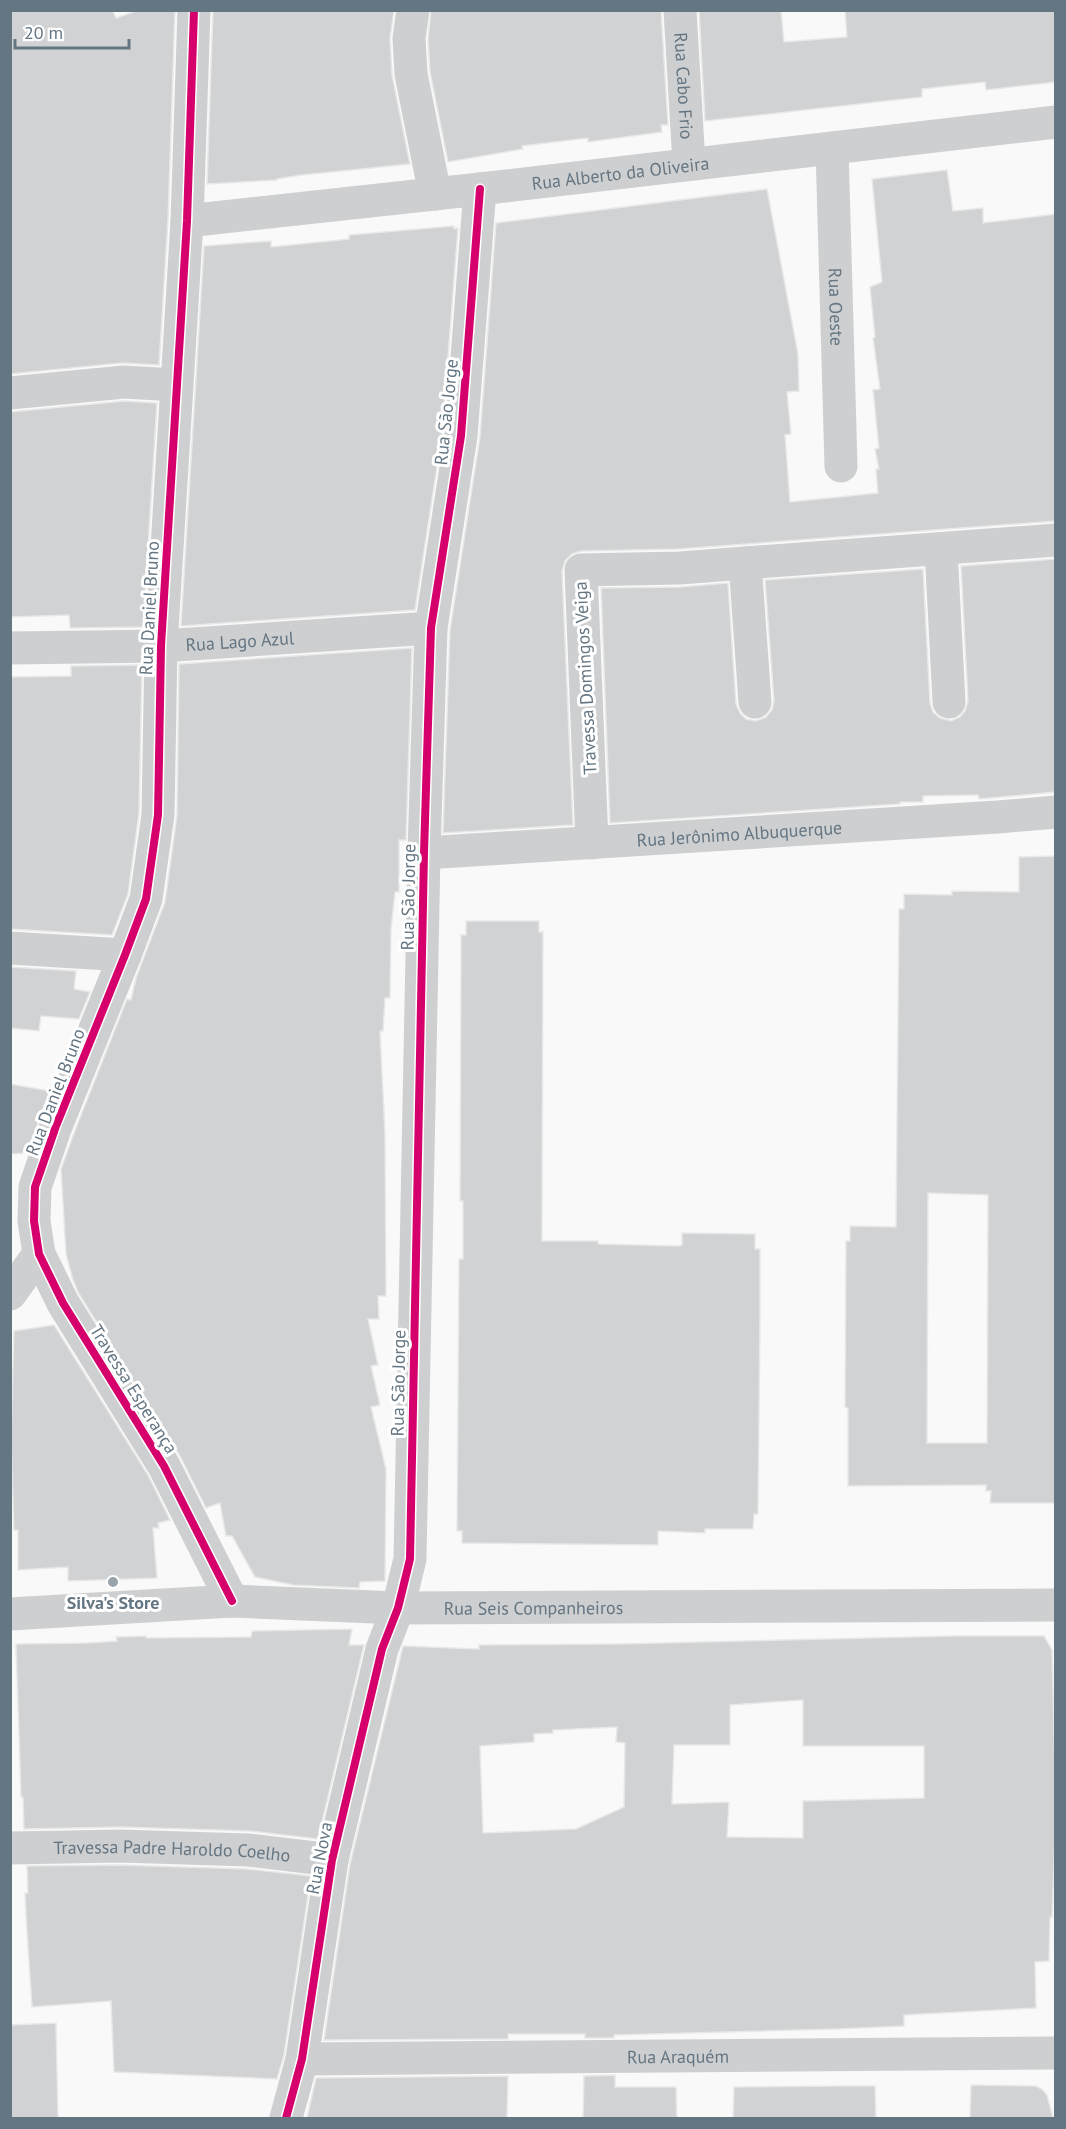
<svg xmlns="http://www.w3.org/2000/svg" width="1066" height="2129" font-family="'PT Sans',sans-serif">
<style>
.building{fill:#d0d2d3;stroke:#e8e8e8;stroke-width:1.5;fill-rule:evenodd}
.lines{fill:none;stroke-linecap:round;stroke-linejoin:round}
.minor{stroke:#cecfd0;stroke-width:33}
.cycleway-casing{stroke:#fff;stroke-width:11}
.cycleway{stroke:#d6006c;stroke-width:8}
.poi-dot{fill:#99a4ac;stroke:#fff;stroke-width:2}
.labels{text-anchor:middle;dominant-baseline:central;stroke-width:6;stroke-linejoin:round;paint-order:stroke}
.street-label{font-size:18px;fill:#657683;stroke:#fff}
.poi-label{font-size:18px;font-weight:bold;fill:#657683;stroke:#fff}
</style>
<rect width="100%" height="100%" fill="#f9f9f9"/>
<g class="building">
<path d="M10,10h102l4,8 23,-8h36l-7,210 -9,145 -37,-2 -112,11z"/>
<path d="M213,10h181l-4,29 2,36 18,89 -108,11 -25,4v1l-70,4z"/>
<path d="M431,10h230l7,115h-7l1,7 -74,10v-4l-66,8 1,3 -75,13 -18,-90 -2,-33z"/>
<path d="M699,10h82l3,32 63,-5 -2,-27h211v72l-70,8 -1,-8 -63,7v8l-217,24z"/>
<path d="M947,170l6,41 30,-3v15l73,-9v307l-377,28 -98,2 -9,3 -7,7 -3,10 11,254 -130,8 7,-203 30,-193 16,-214 271,-34 31,165 1,37 -12,1 4,42 -6,1 5,67 88,-9 -2,-24h3l-4,-20 4,-1 -6,-58 7,-1 -7,-51 2,-1 -5,-50 12,-5 -10,-103z"/>
<path d="M454,226v3l4,-1 -16,206 -27,176 -234,16 23,-380 67,-5v6l78,-8v-4z"/>
<path d="M124,401l33,2 -14,224 -73,1 -1,-13 -59,2v-205z"/>
<path d="M1056,559v233l-77,7 -1,-4 -55,1v6h-23v2l-290,19 -9,-235 79,-1 48,-4 8,121 4,9 6,6 10,2 10,-4 6,-7 2,-9 -9,-121 158,-11 7,134 3,9 7,6 11,3 9,-4 5,-6 3,-10 -7,-135z"/>
<path d="M412,648l-6,192h-7v52h-4l-4,37 -1,69h-5l-2,33h-3l5,103 1,162h-8l1,23h-11l10,46 -7,1 9,39 -9,2 15,62 -1,112 -25,1 -1,6 -66,-3 -38,-8 -23,-41h-6l-6,-33 -14,5 -26,-52 -101,-162 -6,-14 -7,-26 -5,-85 13,-36 53,-134 4,1 5,-22 29,-76 12,-87 2,-151z"/>
<path d="M142,665l-3,148 -11,81 -16,41 -102,-6v-252l61,-1v-10z"/>
<path d="M1056,856v647h-66l1,-12h-5v-6l-138,1v-78l-3,-1 1,-166h4v-15l46,1 3,-318h5v-15l48,1v-4l67,1v-35zM928,1193l60,2 -1,248h-60z"/>
<path d="M466,921h73v11h4l-1,309h56v3l80,2 4,-1v-12l73,1v15h5v67l-2,198h-4l-1,15h-48v4l-47,-2v14l-196,-2v-12h-5l2,-272h4v-58h-3l1,-236v-30h5z"/>
<path d="M10,967l66,4 -2,18 16,3 -11,27 -38,-3 -2,15 -29,-3z"/>
<path d="M10,1084l40,7 -23,62 -17,1z"/>
<path d="M54,1325l94,150 22,45 -12,3 1,5h-6l4,50 -89,3v-14l-50,3v-40h-4l-3,-91 3,-108z"/>
<path d="M352,1629l-3,16h15l-46,194 -69,-8 -128,-4 -97,2 -1,-32h-2l-5,-153 71,-1 30,-2 -1,-4 30,-1v2l105,-1 1,-6z"/>
<path d="M953,1636h91l8,14 4,161 -4,106h-2l-1,44 -14,1 1,46 -132,7v11l-66,3 -224,6v3h-29v-4h-77v5l-184,1 26,-176 53,-218 76,3v-4l139,-1zM803,1700v46h121v52l-121,3v37l-76,-1 2,-35 -57,2 2,-59h56v-40zM617,1727l-1,15 9,1 -1,64 -48,22 -93,4 -3,-87 54,-4v-8l19,-1v-3z"/>
<path d="M120,1865l127,4 64,7 -27,179 -7,24 -163,-7 -3,-71 -79,6 -6,-91 -1,-23h3l-1,-27z"/>
<path d="M56,2023l2,95h-48v-93z"/>
<path d="M615,2075v12h61l1,31h-94l1,-42z"/>
<path d="M508,2076l-1,42h-200l9,-40z"/>
<path d="M971,2085l64,1 7,3 5,6 6,23h-83z"/>
<path d="M839,2086h36l1,32h-143l1,-31z"/>
</g>
<g class="lines">
<g class="minor">
<path d="M194,10l-7,211 -26,425 -3,169 -12,84 -21,56 -69,171 -21,61 -1,34 5,33 24,49 101,163 68,135"/>
<path d="M413,10l-4,28 2,36 24,120"/>
<path id="s1" d="M680,10l9,154"/>
<path id="s2" d="M832,148l9,318"/>
<path id="s3" d="M187,221l293,-32 576,-67"/>
<path d="M10,393l114,-11 52,3"/>
<path d="M941,549l8,153"/>
<path d="M745,563l311,-23"/>
<path id="s4" d="M10,648l151,-2 270,-18"/>
<path d="M592,843l-11,-273 99,-2 65,-5 10,139"/>
<path id="s5" d="M424,853l574,-36 58,-5"/>
<path d="M10,948l115,7"/>
<path d="M10,1294l29,-40"/>
<path id="s6" d="M10,1614l222,-13 166,7 658,-3"/>
<path id="s7" d="M10,1848l110,-2 128,4 84,10"/>
<path id="s8" d="M302,2059l754,-6"/>
<path d="M286,2118l16,-59 30,-199 50,-211 16,-41 12,-49 14,-706 7,-225 30,-192 19,-247"/>
</g>
<g class="cycleway-casing">
<g id="cycleway">
<path d="M194,10l-7,211 -26,425 -3,169 -12,84 -21,56 -69,171 -21,61 -1,34 5,33 24,49 101,163 68,135"/>
<path d="M286,2118l16,-59 30,-199 50,-211 16,-41 12,-49 14,-706 7,-225 30,-192 19,-247"/>
</g>
</g>
<use href="#cycleway" class="cycleway"/>
</g>
<circle class="poi-dot" cx="113" cy="1582" r="6"/>
<g class="labels">
<g class="street-label">
<text stroke="none"><textPath href="#s1" startOffset="76">Rua Cabo Frio</textPath></text>
<text stroke="none"><textPath href="#s3" startOffset="436">Rua Alberto da Oliveira</textPath></text>
<text stroke="none"><textPath href="#s2" startOffset="159">Rua Oeste</textPath></text>
<text transform="translate(446 412) rotate(-84)">Rua São Jorge</text>
<text transform="translate(149 608) rotate(-87)">Rua Daniel Bruno</text>
<text stroke="none"><textPath href="#s4" startOffset="230">Rua Lago Azul</textPath></text>
<text transform="translate(585 678) rotate(-93)">Travessa Domingos Veiga</text>
<text stroke="none"><textPath href="#s5" startOffset="316">Rua Jerônimo Albuquerque</textPath></text>
<text transform="translate(408 897) rotate(-89)">Rua São Jorge</text>
<text transform="translate(55 1092) rotate(-69)">Rua Daniel Bruno</text>
<text transform="translate(398 1383) rotate(-89)">Rua São Jorge</text>
<text transform="translate(134 1389) rotate(58)">Travessa Esperança</text>
<text stroke="none"><textPath href="#s6" startOffset="524">Rua Seis Companheiros</textPath></text>
<text stroke="none"><textPath href="#s7" startOffset="162">Travessa Padre Haroldo Coelho</textPath></text>
<text transform="translate(319 1858) rotate(-79)">Rua Nova</text>
<text stroke="none"><textPath href="#s8" startOffset="376">Rua Araquém</textPath></text>
</g>
<g class="poi-label">
<text x="113" y="1602">Silva's Store</text>
</g>
</g>
<rect width="1066" height="2129" fill="none" stroke="#657683" stroke-width="24"/>
<path d="M15 39v9h114v-9" fill="none" stroke="#657683" stroke-width="3"/>
<text x="24" y="39" font-size="18" fill="#657683" stroke="#ffffff" stroke-width="4.5" paint-order="stroke">20 m</text>
</svg>
